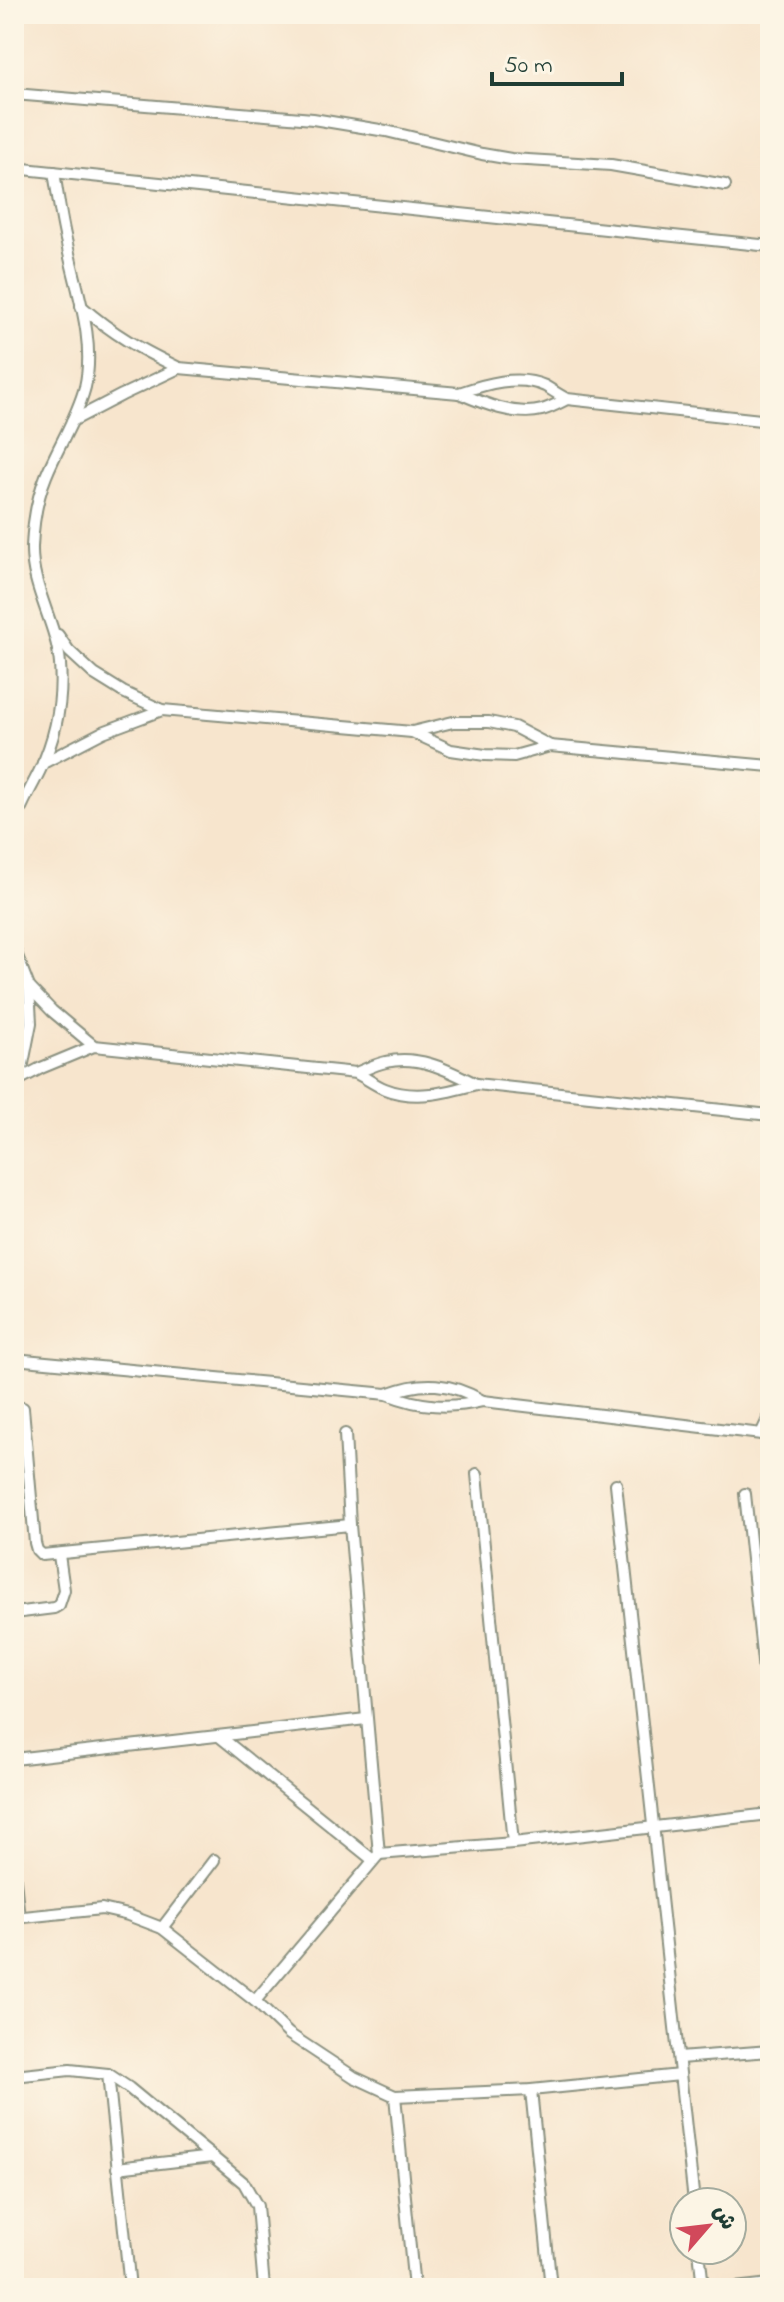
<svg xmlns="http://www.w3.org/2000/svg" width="784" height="2302" font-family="'Indie Flower','Playpen Sans Arabic',sans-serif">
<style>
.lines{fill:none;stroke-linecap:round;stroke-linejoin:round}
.service-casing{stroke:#8b9180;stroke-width:14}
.service{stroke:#fff;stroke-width:10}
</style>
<rect width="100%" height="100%" fill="#fcf5e5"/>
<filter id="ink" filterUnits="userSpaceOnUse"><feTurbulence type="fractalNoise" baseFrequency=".0125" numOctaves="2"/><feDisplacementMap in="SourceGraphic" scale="16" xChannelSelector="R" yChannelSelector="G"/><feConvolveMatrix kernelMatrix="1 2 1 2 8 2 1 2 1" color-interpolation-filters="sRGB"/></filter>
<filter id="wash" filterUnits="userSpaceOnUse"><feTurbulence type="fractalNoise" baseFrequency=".006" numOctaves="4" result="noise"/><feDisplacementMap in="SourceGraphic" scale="32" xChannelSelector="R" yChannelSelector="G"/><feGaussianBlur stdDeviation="1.8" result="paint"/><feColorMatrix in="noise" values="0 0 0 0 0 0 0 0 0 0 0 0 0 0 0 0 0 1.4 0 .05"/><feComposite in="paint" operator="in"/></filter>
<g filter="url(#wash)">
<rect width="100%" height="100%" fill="#f7e5cd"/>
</g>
<g filter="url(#ink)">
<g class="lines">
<g class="service-casing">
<g id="service">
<path d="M14,94l299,25 73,12 96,23 29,5 100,6 114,20"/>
<path d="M14,168l756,78"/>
<path d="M81,306c33,29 59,43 98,62l280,25c23,10 57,24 83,17 8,-2 17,-7 25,-11"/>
<path d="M459,393c26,-9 59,-19 86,-7 7,4 14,9 22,13l203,22"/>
<path d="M72,421l50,-26 57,-27"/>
<path d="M58,635l11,16 25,23 29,18 39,18 250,22 41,-10h36l25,5 36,19"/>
<path d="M412,732l39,18 34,5 29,1 36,-10 220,20"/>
<path d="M43,763l60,-31 59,-22"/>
<path d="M14,825c6,-19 17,-36 26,-55 15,-32 23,-69 20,-106 -3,-40 -29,-76 -28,-117 1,-24 5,-49 14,-71 12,-30 31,-58 39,-89 11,-47 -9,-98 -18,-143 -6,-24 -9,-48 -13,-72"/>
<path d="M14,948l15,39 2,36 -11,56"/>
<path d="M29,987l23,24 42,35"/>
<path d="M356,1073c10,-4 20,-9 30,-11 32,-8 62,8 90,22l294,31"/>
<path d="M14,1085l6,-6 21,-11 53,-22 262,27c10,5 19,12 29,16 30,12 62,3 91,-5"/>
<path d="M14,1359l373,35c33,13 62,15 96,7l287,34"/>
<path d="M387,1394c35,-14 64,-12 96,7"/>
<path d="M23,1408l12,135 2,7 5,5 308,-30"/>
<path d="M761,1434l9,-19"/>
<path d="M477,1474l36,369"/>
<path d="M616,1484l78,718"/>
<path d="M745,1494l25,233"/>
<path d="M14,1613l40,-5 5,-3 5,-15 -5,-35"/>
<path d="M219,1736l154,124"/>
<path d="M14,1759l352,-40"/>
<path d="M379,1854l134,-11 257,-29"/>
<path d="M14,1870l5,48"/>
<path d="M14,1918l88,-9 26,6 34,13 93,73 34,33 65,43 41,19 136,-6 149,-15"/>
<path d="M162,1928l52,-68"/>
<path d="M255,2001l124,-147 -29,-329 -5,-91"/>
<path d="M679,2058l91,-7"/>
<path d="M108,2074l22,214"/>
<path d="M14,2076l56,-6 38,4 21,14 115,95 13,23 7,82"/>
<path d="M531,2090l20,198"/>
<path d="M395,2096l19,192"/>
<path d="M117,2168l95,-11"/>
<path d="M699,2250l4,38"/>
<path d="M735,2288l35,-4"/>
</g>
</g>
<use href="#service" class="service"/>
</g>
</g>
<rect width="784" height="2302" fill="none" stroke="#fcf5e5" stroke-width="48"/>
<g transform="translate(708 2226) rotate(62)"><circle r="38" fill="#fcf5e5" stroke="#a4ab9e" stroke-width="2"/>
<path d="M0-6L14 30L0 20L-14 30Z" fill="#d1495b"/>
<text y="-12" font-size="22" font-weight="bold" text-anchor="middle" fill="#1f3d34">ش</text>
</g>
<path d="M492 72v12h130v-12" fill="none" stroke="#1f3d34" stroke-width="4"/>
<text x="504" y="72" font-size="24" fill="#1f3d34" stroke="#fcf5e5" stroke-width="6" paint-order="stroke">50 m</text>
</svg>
